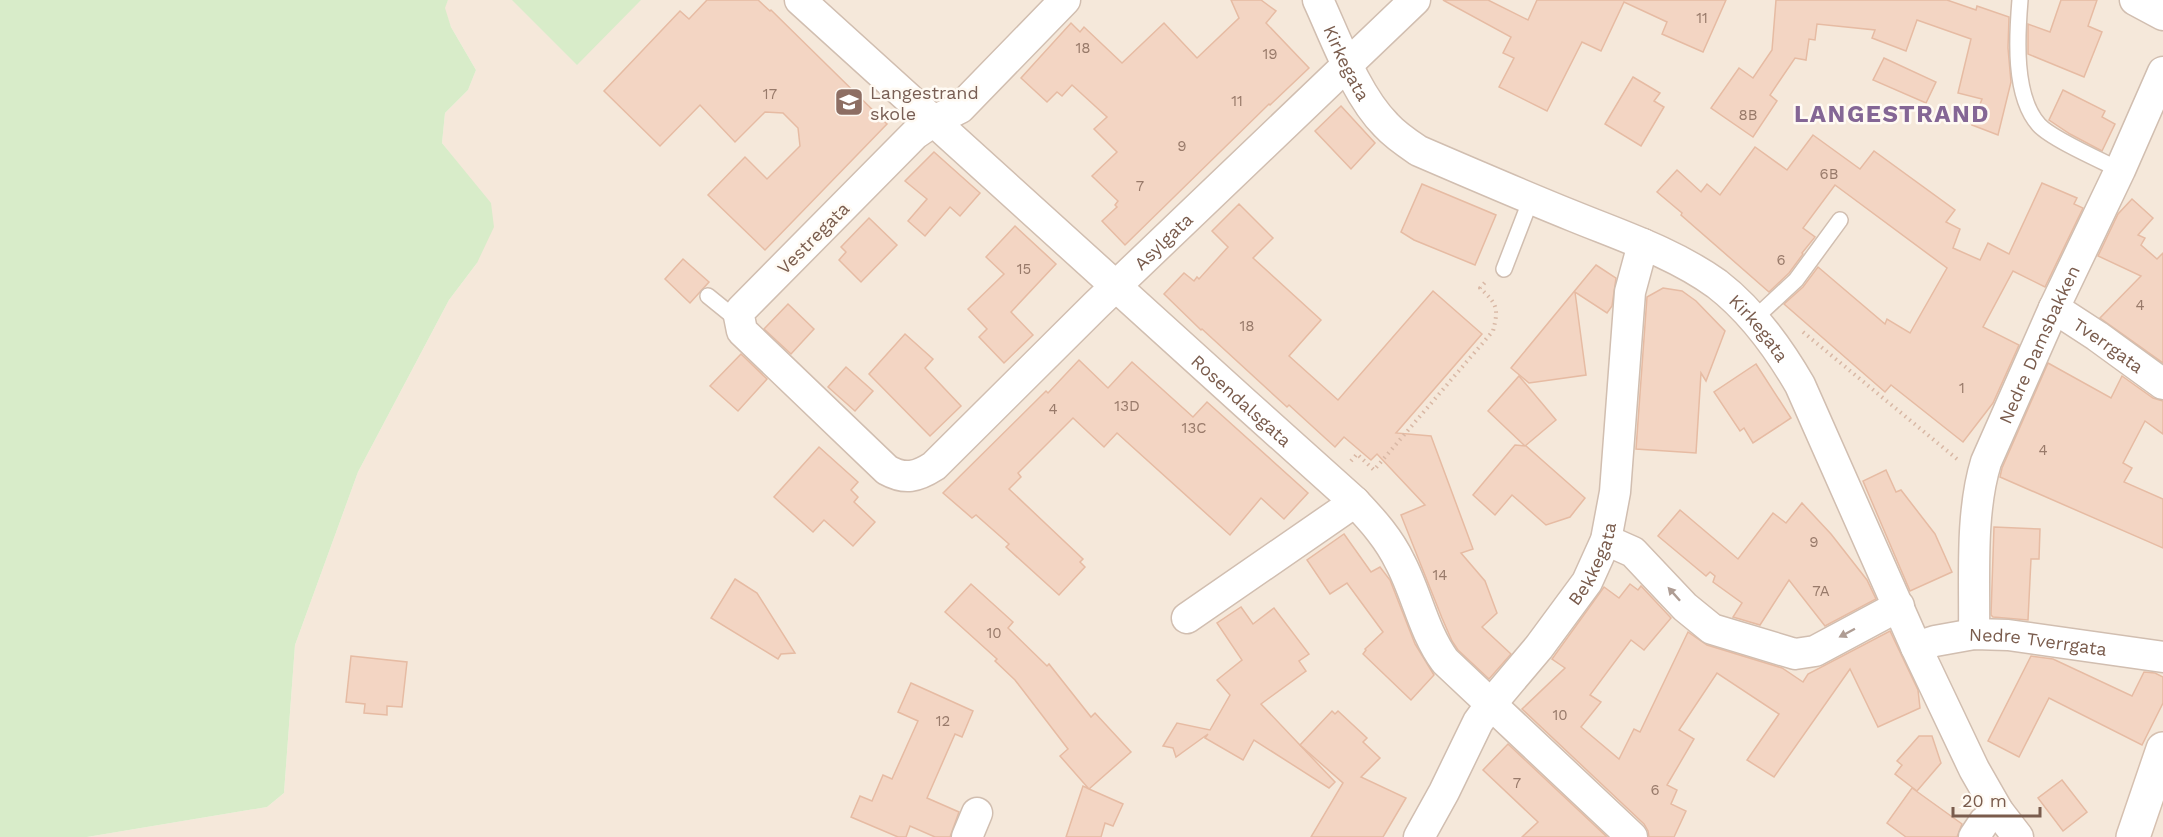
<svg xmlns="http://www.w3.org/2000/svg" width="2163" height="837" font-family="'Work Sans',sans-serif">
<style>
.residential{fill:#f5e8da}
.green{fill:#d8ecc9}
.building{fill:#f3d5c3;stroke:#e6bba3;stroke-width:1.5}
.lines{fill:none;stroke-linecap:round;stroke-linejoin:round}
.service-casing{stroke:#d1beb0;stroke-width:18}
.minor-casing{stroke:#d1beb0;stroke-width:33}
.secondary-casing{stroke:#d6c0b0;stroke-width:36}
.path{stroke:#d9b8a5;stroke-width:4;stroke-dasharray:1.5 4.5;stroke-linecap:butt}
.service{stroke:#fff;stroke-width:15}
.minor{stroke:#fff;stroke-width:30}
.secondary{stroke:#fff;stroke-width:33}
.oneway{fill:#af9d94}
.labels{text-anchor:middle;dominant-baseline:central;stroke-width:5;stroke-linejoin:round;paint-order:stroke}
.number-label{font-size:15px;fill:#987a6a}
.street-label{font-size:18px;fill:#7a5c4d;stroke:#fffaf3}
.education-label{font-size:18px;fill:#785e54;stroke:#fffaf3;text-anchor:start}
.district-label{font-size:24px;font-weight:bold;letter-spacing:1.5px;fill:#846695;stroke:#fffaf3}
</style>
<rect width="100%" height="100%" fill="#fdf6ec"/>
<path class="residential" d="M448,0h1715v837h-2076l180,-30 17,-14 11,-148 63,-173 91,-172 28,-37 -12,-91 -23,-29 3,-30 23,-23 8,-20 -25,-43 -7,-19z"/>
<g class="green">
<path d="M0,0h448l-3,8 6,19 25,43 -8,20 -23,23 -3,30 49,60 3,24 -17,36 -28,37 -91,172 -63,173 -11,148 -17,14 -180,30h-87z"/>
<path d="M512,0h129l-64,65z"/>
</g>
<g class="building">
<path d="M707,0h51l12,11 1,-1 116,114 -122,126 -57,-55 37,-38 22,22 33,-33 -2,-18 -15,-15 -18,-1 -30,30 -35,-37 -40,41 -56,-55 76,-80 9,8z"/>
<path d="M1231,0h30l15,11 -10,12 43,45 -39,37 -1,-1 -144,141 -23,-24 15,-14 -2,-2 3,-4 -26,-25 25,-24 -23,-23 13,-12 -35,-32 -10,11 -5,-4 -10,10 -26,-24 50,-55 9,9 4,-5 38,36 42,-40 33,35 42,-40z"/>
<path d="M1443,0h45l40,20 9,-20h189l-23,52 -41,-18 5,-12 -43,-20 -23,49 -19,-9 -35,69 -48,-24 15,-29 -11,-5 8,-16z"/>
<path d="M1776,0h171l29,10 1,-4 32,11 -1,31 3,34 -13,53 -26,-10 10,-26 -24,-6 13,-54 -54,-19 -11,31 -34,-13 3,-8 -58,-6 -2,16 -6,-1 -3,21 -11,-2 -25,37 7,6 -24,36 -42,-29 28,-40 14,10 19,-28z"/>
<path d="M2061,0h36l-9,26 14,6 -18,45 -56,-23v-30l22,8z"/>
<path d="M1884,58l52,24 -10,21 -53,-23z"/>
<path d="M1633,77l27,16 -6,8 10,6 -23,39 -36,-22z"/>
<path d="M2063,90l42,21 -3,6 13,7 -13,27 -32,-17 -21,-14z"/>
<path d="M1341,106l34,37 -24,26 -36,-38z"/>
<path d="M1813,135l47,34 14,-18 81,59 -9,12 14,7 -7,19 27,12 8,-17 21,11 33,-71 35,15 -3,6 9,4 -38,79 -32,-16 -30,56 36,18 -26,58 -30,39 -72,-57 -6,7 -101,-88 19,-17 15,-20 67,57 2,-5 23,14 37,-65 -112,-83 -32,43 12,9 -13,16 1,1 -14,19 -20,19 -88,-77 1,-2 -25,-21 20,-22 24,22 6,-8 13,11 35,-48 32,23z"/>
<path d="M934,152l46,41 -20,23 -10,-9 -25,29 -17,-15 19,-22 -22,-18z"/>
<path d="M1422,184l74,31 -21,50 -61,-25 -13,-8z"/>
<path d="M2132,199l21,19 -15,17 7,3 -4,7 16,14 6,-6v110l-63,-45 41,-42 -43,-20 20,-42z"/>
<path d="M1239,204l34,34 -20,20 68,62 -32,36 49,44 95,-109 49,43 -86,99 35,3 42,113 -12,4 24,28 12,32 -15,14 29,27 -22,25 -31,-29 -6,-9 -10,-23 -41,-103 24,-10 -48,-51 -6,6 -27,-23 -9,10 -46,-42 -2,2 -85,-78 -1,1 -37,-36 20,-21 10,8 3,-4 2,2 29,-32 -16,-16z"/>
<path d="M869,218l28,27 -36,37 -22,-22 7,-8 -5,-5z"/>
<path d="M1015,226l41,38 -45,48 22,23 -29,28 -25,-26 8,-8 -19,-20 36,-35 -18,-17z"/>
<path d="M683,259l26,23 -19,21 -25,-24z"/>
<path d="M1596,265l20,13 -4,28 -5,7 -32,-21 11,83 -57,8 -18,-15z"/>
<path d="M1663,288l19,3 14,10 29,30 -19,50 -5,-8 -5,80 -60,-4 11,-152z"/>
<path d="M788,304l26,25 -23,25 -27,-25z"/>
<path d="M905,334l28,25 -8,9 36,38 -31,30 -61,-62z"/>
<path d="M741,354l26,25 -29,32 -28,-25z"/>
<path d="M1079,360l29,28 24,-26 61,55 14,-15 101,91 -24,26 -23,-21 -31,37 -113,-102 -13,14 -31,-29 -55,55 3,4 -12,12 74,70 -3,3 5,5 -26,28 -53,-48 3,-3 -33,-29 -4,3 -29,-25 103,-102 2,2z"/>
<path d="M2048,363l63,35 11,-22 31,22 10,3v33l-18,-13 -22,42 9,5 -8,14 39,17v49l-163,-71 2,-9z"/>
<path d="M1756,364l35,54 -38,25 -9,-15 -4,3 -26,-39z"/>
<path d="M846,367l27,24 -18,20 -27,-24z"/>
<path d="M1519,376l37,44 -31,26 -37,-35z"/>
<path d="M1515,445l11,1 59,52 -15,19 -24,8 -34,-30 -17,20 -22,-20z"/>
<path d="M819,447l39,35 -7,8 7,7 -4,5 21,20 -22,24 -29,-26 -11,12 -39,-35z"/>
<path d="M1886,470l10,22 5,-2 34,44 17,38 -42,19 -47,-110z"/>
<path d="M1802,503l29,31 36,46 9,19 -51,27 -36,-46 -29,45 -27,-8 9,-14 -29,-21 2,-6 -5,-4 -4,4 -48,-40 22,-26 58,49 35,-46 13,10z"/>
<path d="M1994,527l46,2 -1,30h-8l-3,61 -35,-3 -2,-2z"/>
<path d="M1344,534l27,38 9,-5 10,13 25,64 19,31 -23,25 -48,-46 3,-4 -1,-1 18,-17 -36,-49 -17,11 -23,-34z"/>
<path d="M735,579l22,14 38,60 -14,1 -3,5 -67,-41z"/>
<path d="M971,584l42,38 -5,6 39,38 2,-2 42,53 4,-4 36,39 -42,37 34,15 -10,22 -8,-3 -4,14h-35l17,-51 6,3 -29,-33 8,-7 -53,-69 -20,-19 2,-2 -52,-47z"/>
<path d="M1630,584l8,6 3,-4 30,32 -27,32 -13,-10 -41,55 11,7 -20,25 38,32 15,-30 6,3 48,-100 19,13 75,23 21,14 5,-8 82,-43 28,59 2,18 -42,19 -28,-58 -76,108 -27,-17 32,-46 -62,-41 -38,57 15,9 -27,46 10,5 -6,14 15,7 -12,26h-25l-1,-6 -4,-7 -122,-115 43,-41 -13,-9 52,-72 15,11z"/>
<path d="M1241,607l12,17 21,-16 35,46 -10,7 7,10 -45,33 74,78 -6,6 -75,-48 -11,20 -38,-22 3,-4 -32,23 -3,-9 -10,-2 14,-23 33,7 20,-35 -13,-15 25,-20 -25,-37z"/>
<path d="M351,656l56,6 -5,45 -15,-1v9l-23,-2 1,-9 -19,-2z"/>
<path d="M2031,656l22,3 79,37 12,-24 11,1 8,4v26l-21,42 -93,-47 -30,59 -31,-16z"/>
<path d="M911,683l62,28 -11,26 -7,-3 -28,64 32,14 -9,25h-15l-25,-11 -4,11h-8l-47,-20 9,-21 12,5 11,-26 9,4 26,-58 -20,-9z"/>
<path d="M1332,711l3,3 3,-3 29,27 -4,4 17,16 -19,19 45,21 -23,39h-72l32,-54 -43,-38z"/>
<path d="M1919,736h13l9,27 -24,28 -22,-17 7,-9 -5,-4z"/>
<path d="M1508,744l99,93h-85l16,-15 -55,-52z"/>
<path d="M2062,780l25,32 -24,19 -25,-33z"/>
<path d="M1912,788l50,36 -5,13h-51l-19,-14z"/>
</g>
<g class="lines">
<g class="service-casing">
<g id="service">
<path d="M2020,0c-3,36 -7,96 19,125 13,14 61,35 81,45"/>
<path d="M1504,269l27,-70"/>
<path d="M708,296l21,17 10,3"/>
<path d="M1754,319l42,-39 44,-60"/>
</g>
</g>
<g class="minor-casing">
<g id="minor">
<path id="s1" d="M800,0c186,167 369,336 555,502 18,19 34,37 45,60 17,32 23,69 45,99l187,176"/>
<path id="s2" d="M1065,0l-105,108 -26,13 -19,13 -174,176 -2,6 3,15 145,139c18,10 30,7 47,-4l162,-161 319,-305"/>
<path id="s3" d="M1318,0c18,39 38,95 68,125 10,11 21,18 33,26 51,22 102,44 154,65 49,20 101,37 144,68 35,27 61,63 83,101l116,262 58,122 24,42 20,26"/>
<path d="M2135,0l28,15"/>
<path id="s4" d="M2054,308l43,28 66,48"/>
<path d="M1606,540l27,12 52,55 27,22 83,25 20,-3 84,-45"/>
<path d="M1187,618l168,-116"/>
<path id="s5" d="M1974,634c1,-55 -4,-120 12,-172l68,-154 66,-138 43,-98"/>
<path id="s6" d="M1916,647l19,-6 39,-7 34,1 155,22"/>
<path d="M967,837l10,-24"/>
<path id="s7" d="M1419,837l25,-45 34,-70 13,-18 48,-57 48,-65 19,-42 9,-48 15,-200 13,-48"/>
<path d="M1974,837l10,-15 14,-11"/>
</g>
</g>
<g class="secondary-casing">
<path id="secondary" d="M2133,837l30,-88"/>
</g>
<g class="path">
<path d="M1803,332l154,127"/>
<path d="M1351,461l6,-7 17,16 119,-139c6,-23 4,-27 -13,-43l7,-8"/>
</g>
<use href="#service" class="service"/>
<use href="#minor" class="minor"/>
<use href="#secondary" class="secondary"/>
</g>
<defs><path id="oneway-solid" d="M-6-.8H1V-3.2L6.5 0L1 3.2V.8H-6Z" transform="scale(1.5)"/></defs>
<g class="oneway">
<use href="#oneway-solid" transform="translate(1674 594) rotate(-132)"/>
<use href="#oneway-solid" transform="translate(1847 633) rotate(152)"/>
</g>
<defs>
<g id="school-square" transform="scale(1.5)"><rect x="-9" y="-9" width="18" height="18" rx="4" fill="#8d6e63" stroke="#fffaf3"/><path d="M0-5L7-2L0 1L-7-2ZM-4 1L0 2.5L4 1V4Q0 6-4 4Z" fill="#fff"/></g>
</defs>
<g fill-rule="evenodd">
<use href="#school-square" x="849" y="102"/>
</g>
<g class="labels">
<g class="number-label">
<text x="1702" y="18">11</text>
<text x="1083" y="48">18</text>
<text x="1270" y="54">19</text>
<text x="770" y="94">17</text>
<text x="1237" y="101">11</text>
<text x="1748" y="115">8B</text>
<text x="1182" y="146">9</text>
<text x="1829" y="174">6B</text>
<text x="1140" y="186">7</text>
<text x="1781" y="260">6</text>
<text x="1024" y="269">15</text>
<text x="2140" y="305">4</text>
<text x="1247" y="326">18</text>
<text x="1962" y="388">1</text>
<text x="1127" y="406">13D</text>
<text x="1053" y="409">4</text>
<text x="1194" y="428">13C</text>
<text x="2043" y="450">4</text>
<text x="1814" y="542">9</text>
<text x="1440" y="575">14</text>
<text x="1821" y="591">7A</text>
<text x="994" y="633">10</text>
<text x="1560" y="715">10</text>
<text x="943" y="721">12</text>
<text x="1517" y="783">7</text>
<text x="1655" y="790">6</text>
</g>
<g class="street-label">
<text stroke="none"><textPath href="#s3" startOffset="69">Kirkegata</textPath></text>
<text transform="translate(813 238) rotate(-45)">Vestregata</text>
<text stroke="none"><textPath href="#s2" startOffset="1044">Asylgata</textPath></text>
<text stroke="none"><textPath href="#s3" startOffset="573">Kirkegata</textPath></text>
<text stroke="none"><textPath href="#s5" startOffset="302">Nedre Damsbakken</textPath></text>
<text stroke="none"><textPath href="#s4" startOffset="66">Tverrgata</textPath></text>
<text stroke="none"><textPath href="#s1" startOffset="596">Rosendalsgata</textPath></text>
<text stroke="none"><textPath href="#s7" startOffset="326">Bekkegata</textPath></text>
<text stroke="none"><textPath href="#s6" startOffset="124">Nedre Tverrgata</textPath></text>
</g>
<g class="education-label">
<text x="870" y="92">Langestrand<tspan x="870" dy="21">skole</tspan></text>
</g>
<g class="district-label">
<text x="1892" y="114">LANGESTRAND</text>
</g>
</g>
<path d="M1953 807v9h87v-9" fill="none" stroke="#7a5c4d" stroke-width="3"/>
<text x="1962" y="807" font-size="18" fill="#7a5c4d" stroke="#fffaf3" stroke-width="4.5" paint-order="stroke">20 m</text>
</svg>
